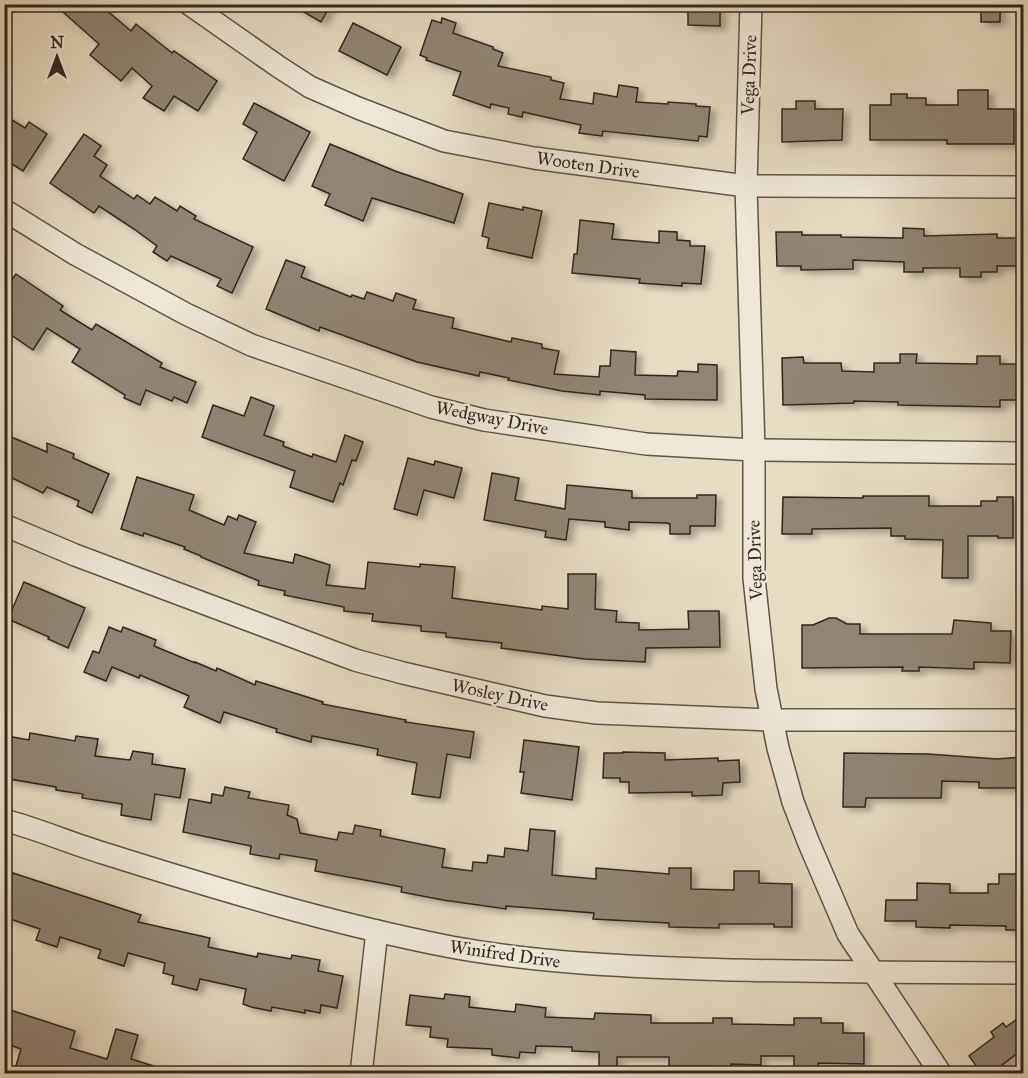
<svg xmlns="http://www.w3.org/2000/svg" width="1028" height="1078" font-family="'IM FELL Great Primer',serif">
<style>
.building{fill:#908574;stroke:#31271f;stroke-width:1.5;filter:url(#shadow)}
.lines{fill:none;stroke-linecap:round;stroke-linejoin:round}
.street-casing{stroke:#5e5448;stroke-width:24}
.street{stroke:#efe8d8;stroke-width:21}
.labels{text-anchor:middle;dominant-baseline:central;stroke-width:5;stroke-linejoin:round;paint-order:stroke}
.street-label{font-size:18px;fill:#31271f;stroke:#efe8d8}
</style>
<defs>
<filter id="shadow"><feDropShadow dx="6" dy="4" stdDeviation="3" flood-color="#0004"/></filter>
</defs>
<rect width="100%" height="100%" fill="#e7dcc3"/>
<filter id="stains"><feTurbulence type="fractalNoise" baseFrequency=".00333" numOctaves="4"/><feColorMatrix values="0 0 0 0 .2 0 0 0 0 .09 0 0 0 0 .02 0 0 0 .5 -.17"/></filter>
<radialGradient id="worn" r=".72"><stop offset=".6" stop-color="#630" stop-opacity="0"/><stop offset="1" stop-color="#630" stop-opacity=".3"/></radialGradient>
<g class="building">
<path d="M54,4h45l32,27 5,-7 36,29 2,-2 43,30 -19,30 -24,-15 -10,15 -21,-13 9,-12 -20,-18 -11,13 -31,-26 9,-11z"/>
<path d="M290,4h41l-10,18z"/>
<path d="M688,4h32v22l-32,-1z"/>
<rect x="981" y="4" width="19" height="18"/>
<path d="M442,18l14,5 -3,10 40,14v2l10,4 -5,13 53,11v3l13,3 -4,16 33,5 1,-11 23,4 2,-12 19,3 -2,14 32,2v-2l28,2v2l14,1 -3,30 -8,-1 -1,5 -95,-10 -1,5 -23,-3 2,-8 -58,-13 -1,5 -14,-3 1,-6 -18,-4 -1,4 -37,-13 8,-23 -35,-12 1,-2 -7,-3 12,-35 9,3z"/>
<path d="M353,23l48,24 -14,28 -48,-24z"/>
<path d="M958,90h30v19h26v35h-67v-4h-77v-35h21v-11h16v4h19v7h32z"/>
<path d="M796,101h19v8h28l-1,31 -60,2v-33h14z"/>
<path d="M254,103l56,29 -26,49 -41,-22 14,-27 -14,-8z"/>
<path d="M4,115l21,13 4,-6 18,12 -24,37 -19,-12z"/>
<path d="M84,134l17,12 -7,10 13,9 -7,11 34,23 3,-4 13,9 5,-7 22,14 3,-5 16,10 -2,3 59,28 -21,46 -15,-7 4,-7 -50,-23 -4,5 -14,-9 4,-6 -23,-17 -35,-23 -5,7 -44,-30z"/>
<path d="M330,144l65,27 68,23 -9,29 -82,-25 -9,23 -38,-16 5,-11 -18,-8z"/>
<path d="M489,203l34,7v-3l19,4 -10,47 -45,-10 2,-10 -7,-2z"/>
<path d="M580,220l34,4 -2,15 47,4v-12l18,1v8l13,1v5h15l-4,38 -19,-1v3l-43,-3 1,-4 -68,-6 2,-19h3z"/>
<path d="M903,228l21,1v7l73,-2v4h26v28h-26v6h-16v5h-21v-9h-37v4h-19v-10l-51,-2v9l-52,1v-4h-24l-1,-34h26v3h39v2l62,1z"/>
<path d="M286,260l19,7 -4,10 50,20 1,-2 12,4 3,-7 26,9 3,-8 20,7 -3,9 41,9 -2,10 59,14 1,-4 30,6v4l17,3 -5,23 45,3 1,-11h10l1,-16 25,2 -1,23 42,1 1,-5 20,1v-8l19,1v35l-72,-1v-4l-45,-4v4l-38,-4 -54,-11 1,-2 -29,-6 -1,4 -62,-14 -97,-35 -1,4 -53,-22z"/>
<path d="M16,274l47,32 -3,4 32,20 4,-6 66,39 -2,4 36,15 -9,21 -13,-6 -2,4 -26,-11 -6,15 -16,-7 1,-3 -53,-33 8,-13 -33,-21 -14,22 -29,-20v-40z"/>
<path d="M900,354h17l-1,9 61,1v-8h23v8h23v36h-23v7l-102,-2v-3l-44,-1v2l-71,2 -1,-47 21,-1 1,6h37l1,8 32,1v-9h26z"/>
<path d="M251,397l23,9 -10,29 20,7 -1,4 29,11 1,-3 23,8 9,-27 18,7 -7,19 -4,-1 -9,25 -3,-2 -7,19 -43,-15 5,-16 -93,-34 11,-32 31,11z"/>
<path d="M4,434l43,18v-9l27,11 -1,4 36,16 -17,39 -15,-7 2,-5 -32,-14 -4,6 -39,-19z"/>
<path d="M408,458l26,7 1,-4 27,7 -8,30 -30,-8 -7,25 -23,-6z"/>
<path d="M492,473l27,5 -4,22 50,9 2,-24 65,6v7h65v-3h19l-1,31h-25v8h-20v-10l-3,-1 -38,-1v8l-24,-3v-5l-36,-3 -3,21 -21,-3 1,-6 -62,-11z"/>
<path d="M137,477l57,18 -5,15 35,15 4,-9 9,4 2,-5 17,7 -12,31 49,10 2,-9 35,11 -4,20 39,4 3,-27 52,5v-3l35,3 -3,31 90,12v-4l26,3v-35h28l-1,35 22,2 -1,11 23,1v7l50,-1 -1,-18h31l1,36 -74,1 -1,14 -60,-3 -84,-11 1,-5 -56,-6v-4l-25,-2v-5l-49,-5 1,-7 -29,-3v-4l-60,-12 1,-4 -27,-6 1,-4 -58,-24v-1l-17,-7 1,-2 -41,-14 -1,3 -22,-7z"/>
<path d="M863,496h66v10h52v-5h16v-4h16v41h-15v-2h-30v42h-26l1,-38 -38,-1v-3h-14v-8l-79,1v5h-30l1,-37 80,1z"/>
<path d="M24,582l61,26 -17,40 -20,-9 1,-2 -41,-18z"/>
<path d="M829,618h7l11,6h13v10h92l2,-14 37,3v8h20l-1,32 -36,-1v7l-55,-2v4h-17l1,-4 -101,1v-43h11z"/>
<path d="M109,627l12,5 2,-5 33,13 -2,6 41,17v-1l21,9 1,-3 38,17 1,-4 67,21 -1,2 84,16 -1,2 69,10 -4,26 -23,-4 -7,44 -28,-4 5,-31 -40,-8 1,-6 -66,-13 -1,6 -35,-10 1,-3 -53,-17 -4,11 -36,-16 5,-11 -49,-21 -1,3 -27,-11 -6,14 -22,-9 9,-21 6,2z"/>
<path d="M30,733l45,8 1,-5 22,3 -3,17 35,4 3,-9 20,3 -1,10 33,5 -5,29 -25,-4 -4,26 -30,-5 1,-11 -40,-6 1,-4 -27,-4v-3l-52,-9v-34l7,1 1,-8 17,3z"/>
<path d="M524,740l55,7 -7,53 -51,-7 3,-21h-4z"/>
<path d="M623,752l42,1v7l53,-2v3l21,-1 1,22 -17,1 -1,12 -30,1v-4l-63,1v-11h-9v-4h-17l1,-25h19z"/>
<path d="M844,753l84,1 69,5 26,-2v31h-44v-6l-37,-1 -1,17h-75l-1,9h-22z"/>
<path d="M225,787l25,5 -2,6 41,7 -2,10 10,4 3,14 37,7 2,-8 14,2 2,-9 26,5 -1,6 65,13 -3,18 30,4 1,-9 14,1 1,-8 16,2 1,-9 23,3 2,-22 25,2 -3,44 44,4v-11l73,6v-6h22v21l43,1v-19h25v12l33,1v43h-18v-3h-55v4l-50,-1v-4l-76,-4 1,-6 -88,-7v3l-63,-9 -42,-8 1,-5 -21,-4 -66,-12 2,-11 -37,-6 -1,5 -29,-5 1,-8 -68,-14 6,-33 22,4 1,-9 11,2z"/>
<path d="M13,873l128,42 -3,7 72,16 -2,9 49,10 1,-4 33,6 1,-4 28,5 -2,11 25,5 -6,32 -16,-3 -1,8 -15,-3v3l-33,-6 -1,4 -20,-4 -8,-3 3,-15 -46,-10 -3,11 -25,-6 2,-8 -11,-3 2,-10 -37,-10 -4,13 -26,-8 3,-8 -41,-13 -3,10 -21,-7 4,-11 -36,-12v-19z"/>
<path d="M999,874h24v56h-17v-4l-56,-1v3l-34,-1v-6h-31l1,-21h31v-17l33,1v9h38v-9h11z"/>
<path d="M445,994l25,3 -1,10 46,5 1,-8 30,4 -1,9 49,2 1,-6 56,2v8h62v-5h19v6l62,1v-7h27v5h22v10h21v31l-46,-1v8h-24v-15h-33v9l-30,-1v6h-19v-4h-43v-9h-52v12l-18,-1v-16l-27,-1v-4l-36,-1 -1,7 -15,-1 -1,6 -27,-3v-6l-45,-2 1,-8 -18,-2 1,-10 -25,-2 4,-30 34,4z"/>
<path d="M4,1008l71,23 -5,17 37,11 9,-30 22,6 -7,24 36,11v4h-136l-16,-5 6,-20 -17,-6z"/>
<path d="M1017,1019l6,9v21l-21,16 7,9h-27l-13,-18 25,-19 -3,-5 12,-9 3,4z"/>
</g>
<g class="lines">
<g class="street-casing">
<g id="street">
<path d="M189,4l90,63 31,20 48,21 86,33 90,17 212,28 278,1"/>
<path d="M751,4l-5,182 8,264v128l12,111 12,59 15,54 15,39 40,93 93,140"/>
<path d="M4,210l71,44 111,60 65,31 180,62 53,13 162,24 108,6 270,3"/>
<path d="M4,525l71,30 280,105 48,13 142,33 52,7 175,7h252"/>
<path d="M4,820c34,9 66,23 99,33 114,36 230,71 348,94 93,17 186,20 280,23 98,2 195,3 293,3"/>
<path d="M361,1074l16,-143"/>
</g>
</g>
<use href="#street" class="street"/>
</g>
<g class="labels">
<g class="street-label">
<text transform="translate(749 75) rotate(-88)">Vega Drive</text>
<text transform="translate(588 165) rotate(8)">Wooten Drive</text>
<text transform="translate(492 418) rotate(11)">Wedgway Drive</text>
<text transform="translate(755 560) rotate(-92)">Vega Drive</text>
<text transform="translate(500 695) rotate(12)">Wosley Drive</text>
<text transform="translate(505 954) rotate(8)">Winifred Drive</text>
</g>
</g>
<rect width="1028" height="1078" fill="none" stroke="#e7dcc3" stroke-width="24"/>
<rect x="6" y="6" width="1016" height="1066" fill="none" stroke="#31271f" stroke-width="3"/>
<rect x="12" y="12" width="1004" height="1054" fill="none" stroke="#31271f" stroke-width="1.5"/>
<g transform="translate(57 57)" stroke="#efe8d8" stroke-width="4.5" paint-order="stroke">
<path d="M0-4.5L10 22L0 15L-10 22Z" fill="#31271f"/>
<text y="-9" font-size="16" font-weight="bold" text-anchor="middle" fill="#31271f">N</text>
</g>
<rect width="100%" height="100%" filter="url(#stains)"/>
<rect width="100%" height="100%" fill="url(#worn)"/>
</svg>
